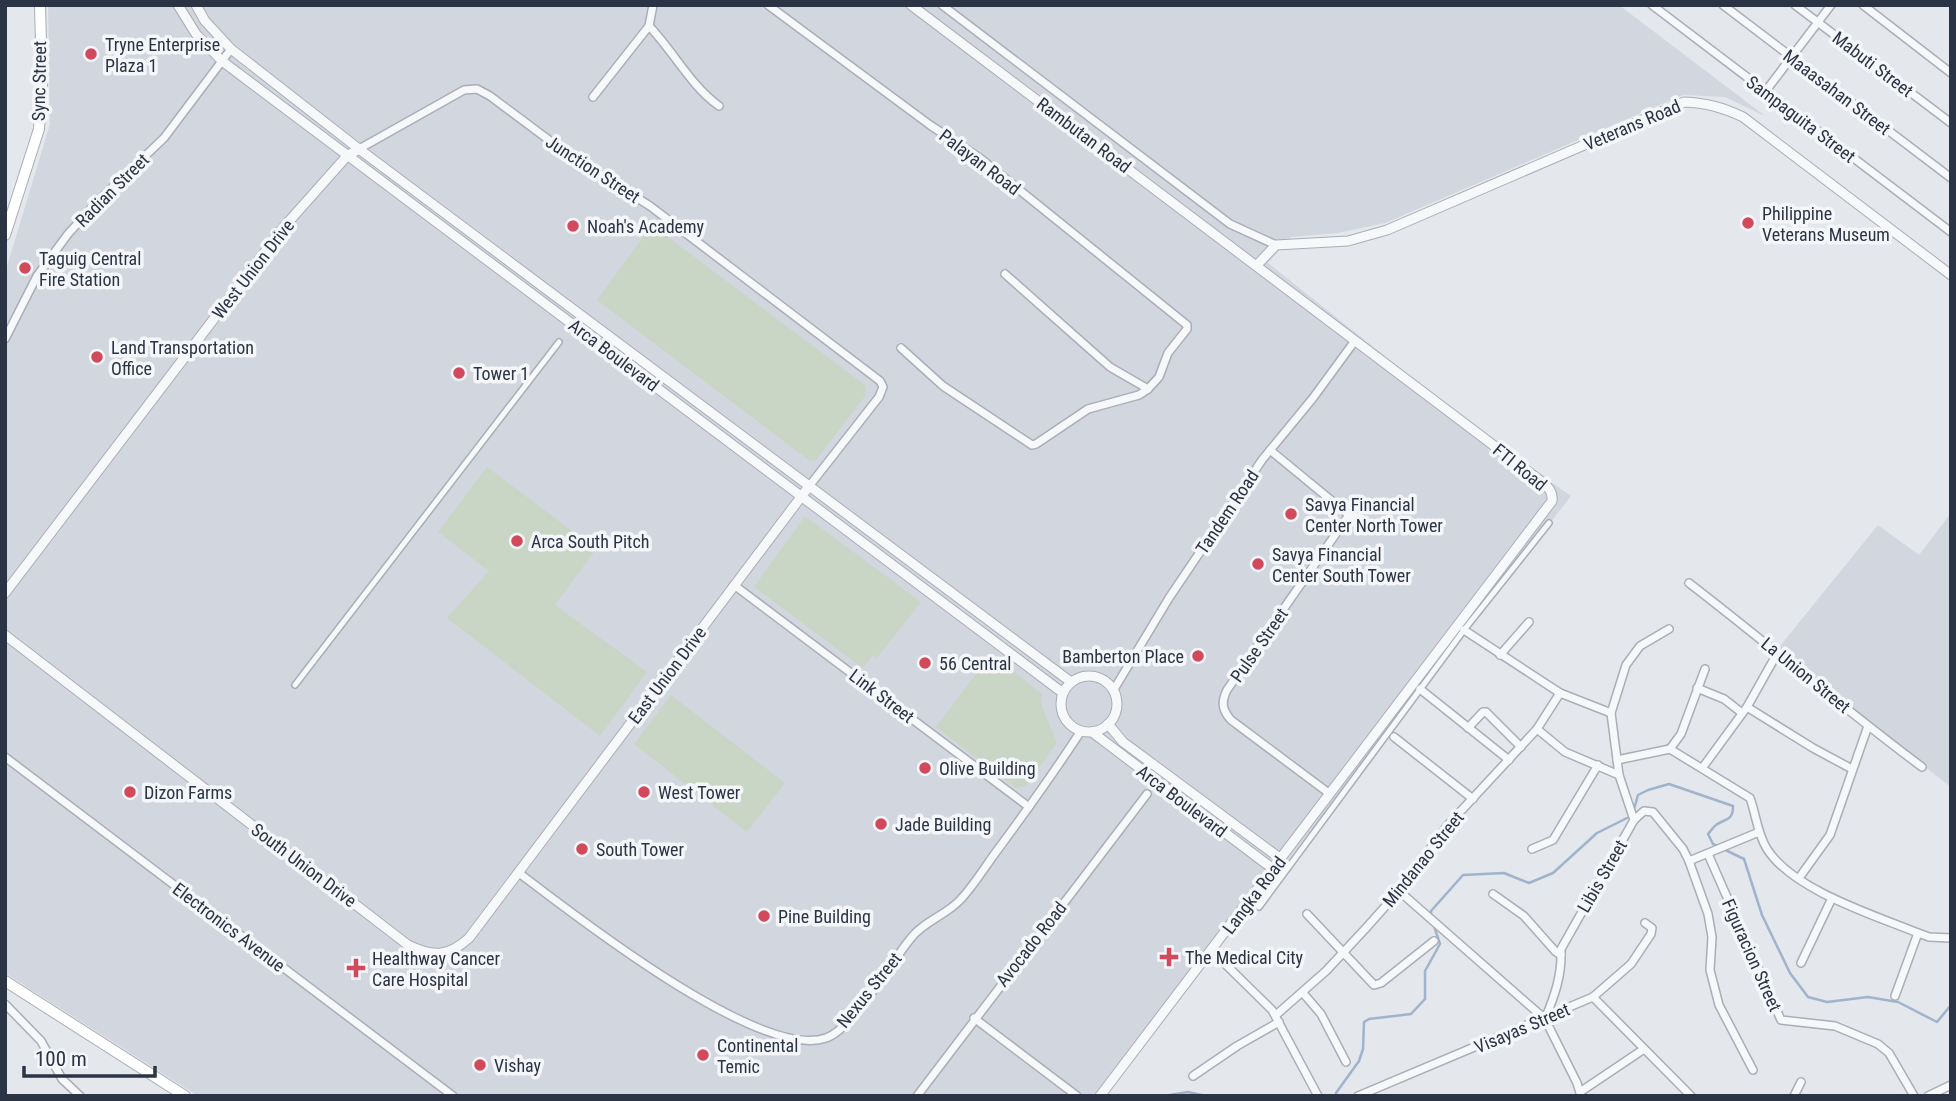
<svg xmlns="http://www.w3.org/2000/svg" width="1956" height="1101" font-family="'Roboto Condensed',sans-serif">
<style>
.built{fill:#d2d6de}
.green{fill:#c9d6c5}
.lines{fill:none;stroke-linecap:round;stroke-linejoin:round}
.stream{stroke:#9fb4cc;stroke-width:2.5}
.pedestrian-casing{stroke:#a9aeb7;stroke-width:8}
.minor-casing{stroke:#a9aeb7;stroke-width:10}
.tertiary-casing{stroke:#a9aeb7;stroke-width:11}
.secondary-casing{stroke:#a9aeb7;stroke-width:12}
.pedestrian{stroke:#f7f8fa;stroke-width:5}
.minor{stroke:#f7f8fa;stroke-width:7}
.tertiary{stroke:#f7f8fa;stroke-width:9}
.secondary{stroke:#fff;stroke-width:10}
.poi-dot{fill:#d1495b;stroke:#f4f6f9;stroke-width:2.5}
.labels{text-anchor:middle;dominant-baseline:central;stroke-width:7;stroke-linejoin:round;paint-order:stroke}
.poi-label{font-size:18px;fill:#2b3445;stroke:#f4f6f9;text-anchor:start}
.street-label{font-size:18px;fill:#2b3445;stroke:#f4f6f9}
</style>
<rect width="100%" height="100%" fill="#e4e7ec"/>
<g class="built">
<path d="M48,5h1571l146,111 -40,-19 -42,-2 -298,128 -47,10 -47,4 -23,26 218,174 85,59 -467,600h-906l-193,-123v-700l45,-149z"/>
<path d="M1951,513v274l-175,-136 102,-126 41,30z"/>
</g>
<g class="green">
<path d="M652,225l213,160 1,10 -50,65 -6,1 -213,-161z"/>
<path d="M487,467l109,82 -41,56 92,67 -47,64 -153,-118 42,-47 -51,-39z"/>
<path d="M805,516l116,86 -44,56 -4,-3 -10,13 -109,-81z"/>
<path d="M991,654l51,40v13l15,36 -31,43 -10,2 -80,-61z"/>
<path d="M671,695l114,88 -38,49 -113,-88z"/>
</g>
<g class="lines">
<g class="stream">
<path d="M1634,809l4,-14 10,-5 21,-6 64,22c0,15 -7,12 -17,19 -3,2 -5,6 -8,9l5,10 31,15 18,56 28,58 18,24 19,5 41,-5 30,5 39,20 14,-17"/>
<path d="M1431,917v-6l32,-36 41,-2 25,10 24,-10 44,-40 30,-15"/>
<path d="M1336,1093l23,-32 4,-12 1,-27 5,-3 42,-5 14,-15v-28l15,-27 -7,-21"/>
<path d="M1164,1096l24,-4 18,4"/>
<path d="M1234,1096h5"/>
</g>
<g class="pedestrian-casing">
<g id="pedestrian">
<path d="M295,685l264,-343"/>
<path d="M1259,907l205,-277 85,-107"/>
</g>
</g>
<g class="minor-casing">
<g id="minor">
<path d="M768,5l162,120 51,34 206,166v4l-19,24 -9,24 -11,12 -9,6 -51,14 -52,35 -4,1 -89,-59 -42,-38"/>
<path d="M942,5l288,219 46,21"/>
<path d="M1652,5l299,227"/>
<path d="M1723,5l228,173"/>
<path d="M1795,5l156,118"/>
<path d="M1863,5l88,68"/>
<path d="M649,26c25,26 41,59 70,80"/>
<path d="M1765,92l66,-87"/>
<path d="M593,97l56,-71 4,-21"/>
<path d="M359,149l105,-59 13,-1 13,7 79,59 81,51 230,175 3,6 -4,10 -69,88"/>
<path d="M1005,274l105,93 38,22"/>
<path d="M5,339l32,-63 31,-42 31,-34 65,-62 67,-89"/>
<path d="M1270,450l79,65"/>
<path d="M1349,515l13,3"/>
<path d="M1689,583c78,60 154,125 233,184"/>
<path d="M734,585l295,222"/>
<path d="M1464,630l96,63 51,20"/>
<path d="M1500,655l29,-33"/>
<path d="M1697,688l27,11 18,14"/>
<path d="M1420,689l89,71"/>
<path d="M1113,691l56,-93 93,-138 51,-62 41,-56"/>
<path d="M1747,707l66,41 39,21"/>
<path d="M1468,728l15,-16h3l35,35"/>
<path d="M1537,729l28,23 54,23"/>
<path d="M1394,737l79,62"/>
<path d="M1670,749l11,-15 24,-65"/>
<path d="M5,757l448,339"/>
<path d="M1617,760l53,-11 80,49c6,16 7,35 17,51 26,41 107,66 151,84l11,4 22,1"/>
<path d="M1703,767l44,-60 31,-55"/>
<path d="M1330,794l-99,-74c-9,-10 -10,-18 -4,-30l122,-175"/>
<path d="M1634,820l-15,-45 -8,-62 15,-48 14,-19 29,-17"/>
<path d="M1532,849l21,-9 45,-75"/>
<path d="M1708,854l73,166 54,6 43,18 11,9 25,43"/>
<path d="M1689,861l70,-29"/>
<path d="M519,873c54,41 241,188 307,165 27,-9 65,-76 85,-100 13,-17 36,-23 50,-39 14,-15 25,-34 38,-51 28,-38 56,-77 82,-117"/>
<path d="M1799,878l31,-43 38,-109"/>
<path d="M1399,891l146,128 32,64 4,13"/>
<path d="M1493,894l31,22 31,35 6,4"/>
<path d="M1307,914l67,71 7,-2 53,-42"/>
<path d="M1218,957l54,53 46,86"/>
<path d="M1801,963l31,-65"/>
<path d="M1303,993l18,21 25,48"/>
<path d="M1895,996l23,-63"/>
<path d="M1593,997l98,99"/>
<path d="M5,1004l36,37 21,38 18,17"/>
<path d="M1276,1015l50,-44 40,-43 33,-37 48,-65 90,-97 23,-36"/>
<path d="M974,1018l103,78"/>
<path d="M1545,1019c10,-24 17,-44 16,-70l73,-129 10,-9 9,1 30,37 6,12 19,53 4,23 -2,33 9,35 34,65"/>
<path d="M1193,1076l44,-30 42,-24"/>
<path d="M1580,1092l64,-43"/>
<path d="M917,1096l230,-302"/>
<path d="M1358,1096l235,-99 38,-33 20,-30 1,-6 -7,-5"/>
<path d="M1794,1096l7,-14"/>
<path d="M1928,1096l23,-11"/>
</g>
</g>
<g class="tertiary-casing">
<g id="tertiary">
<path d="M178,5l18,29 26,27 841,632"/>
<path d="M196,5l9,16 26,28 128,100 712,533"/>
<path d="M911,5l631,477c7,6 11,10 10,19l-452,595"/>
<path d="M1257,265l19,-20 72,-4 39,-11 297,-128c22,1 38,5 59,15l208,158"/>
<path d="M5,593l278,-365 64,-72 12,-7"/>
<path d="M5,635l403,310c25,12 40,12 61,-7l341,-453"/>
<circle cx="1089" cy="704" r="28"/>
<path d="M1108,724l15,18 158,117"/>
<path d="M1092,732l181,137"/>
</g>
</g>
<g class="secondary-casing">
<g id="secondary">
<path d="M5,235l34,-106 3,-45 -2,-79"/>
<path d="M5,981l180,115"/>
</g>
</g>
<use href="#pedestrian" class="pedestrian"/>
<use href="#minor" class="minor"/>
<use href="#tertiary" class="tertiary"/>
<use href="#secondary" class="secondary"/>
</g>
<g class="poi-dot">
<circle cx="91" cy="54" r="7"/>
<circle cx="1748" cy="223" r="7"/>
<circle cx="573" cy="226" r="7"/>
<circle cx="25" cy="268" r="7"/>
<circle cx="97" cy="357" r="7"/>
<circle cx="459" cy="373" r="7"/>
<circle cx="1291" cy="514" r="7"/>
<circle cx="517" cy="541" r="7"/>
<circle cx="1258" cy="564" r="7"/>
<circle cx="1198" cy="656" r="7"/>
<circle cx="925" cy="663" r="7"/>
<circle cx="925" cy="768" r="7"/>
<circle cx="130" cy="792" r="7"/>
<circle cx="644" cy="792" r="7"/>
<circle cx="881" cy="824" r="7"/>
<circle cx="582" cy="849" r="7"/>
<circle cx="764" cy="916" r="7"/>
<path d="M1165.5 946.5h7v7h7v7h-7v7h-7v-7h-7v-7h7z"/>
<path d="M352.5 957.5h7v7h7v7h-7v7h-7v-7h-7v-7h7z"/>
<circle cx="703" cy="1055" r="7"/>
<circle cx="480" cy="1065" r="7"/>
</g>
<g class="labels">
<g class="poi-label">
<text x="105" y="44">Tryne Enterprise<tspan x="105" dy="21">Plaza 1</tspan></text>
<text x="1762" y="213">Philippine<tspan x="1762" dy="21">Veterans Museum</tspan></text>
<text x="587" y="226">Noah's Academy</text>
<text x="39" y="258">Taguig Central<tspan x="39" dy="21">Fire Station</tspan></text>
<text x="111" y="347">Land Transportation<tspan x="111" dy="21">Office</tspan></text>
<text x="473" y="373">Tower 1</text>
<text x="1305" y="504">Savya Financial<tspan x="1305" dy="21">Center North Tower</tspan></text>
<text x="531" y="541">Arca South Pitch</text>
<text x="1272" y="554">Savya Financial<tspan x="1272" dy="21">Center South Tower</tspan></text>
<text x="1184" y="656" text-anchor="end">Bamberton Place</text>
<text x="939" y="663">56 Central</text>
<text x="939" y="768">Olive Building</text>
<text x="144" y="792">Dizon Farms</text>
<text x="658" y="792">West Tower</text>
<text x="895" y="824">Jade Building</text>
<text x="596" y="849">South Tower</text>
<text x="778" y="916">Pine Building</text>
<text x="1185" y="957">The Medical City</text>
<text x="372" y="958">Healthway Cancer<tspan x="372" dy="21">Care Hospital</tspan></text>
<text x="717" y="1045">Continental<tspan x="717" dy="21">Temic</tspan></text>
<text x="494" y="1065">Vishay</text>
</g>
<g class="street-label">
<text transform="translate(1873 64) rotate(37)">Mabuti Street</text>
<text transform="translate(39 81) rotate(-89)">Sync Street</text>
<text transform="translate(1837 92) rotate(37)">Maaasahan Street</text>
<text transform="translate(1801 119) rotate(37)">Sampaguita Street</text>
<text transform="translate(1632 125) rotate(-23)">Veterans Road</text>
<text transform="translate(1084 135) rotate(37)">Rambutan Road</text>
<text transform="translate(980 162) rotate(37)">Palayan Road</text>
<text transform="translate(593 169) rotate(33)">Junction Street</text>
<text transform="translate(112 190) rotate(-45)">Radian Street</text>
<text transform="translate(253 269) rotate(-52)">West Union Drive</text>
<text transform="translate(614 355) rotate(37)">Arca Boulevard</text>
<text transform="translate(1520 467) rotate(39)">FTI Road</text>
<text transform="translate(1227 512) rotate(-56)">Tandem Road</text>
<text transform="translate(1259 645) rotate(-55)">Pulse Street</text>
<text transform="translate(667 675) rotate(-53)">East Union Drive</text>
<text transform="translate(1806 675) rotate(39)">La Union Street</text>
<text transform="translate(882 696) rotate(37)">Link Street</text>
<text transform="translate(1182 801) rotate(37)">Arca Boulevard</text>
<text transform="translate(1423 859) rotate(-51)">Mindanao Street</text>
<text transform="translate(304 865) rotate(37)">South Union Drive</text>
<text transform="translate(1602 876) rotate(-60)">Libis Street</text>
<text transform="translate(1254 895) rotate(-53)">Langka Road</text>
<text transform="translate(229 927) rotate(37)">Electronics Avenue</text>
<text transform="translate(1031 944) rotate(-52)">Avocado Road</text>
<text transform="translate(1752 955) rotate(66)">Figuracion Street</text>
<text transform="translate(869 990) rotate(-51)">Nexus Street</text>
<text transform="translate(1522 1028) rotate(-23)">Visayas Street</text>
</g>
</g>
<rect width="1956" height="1101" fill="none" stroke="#2b3445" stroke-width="14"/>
<path d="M24 1066v10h131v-10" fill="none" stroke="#2b3445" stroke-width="3.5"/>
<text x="35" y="1066" font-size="21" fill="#2b3445" stroke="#f4f6f9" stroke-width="5" paint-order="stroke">100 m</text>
</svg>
